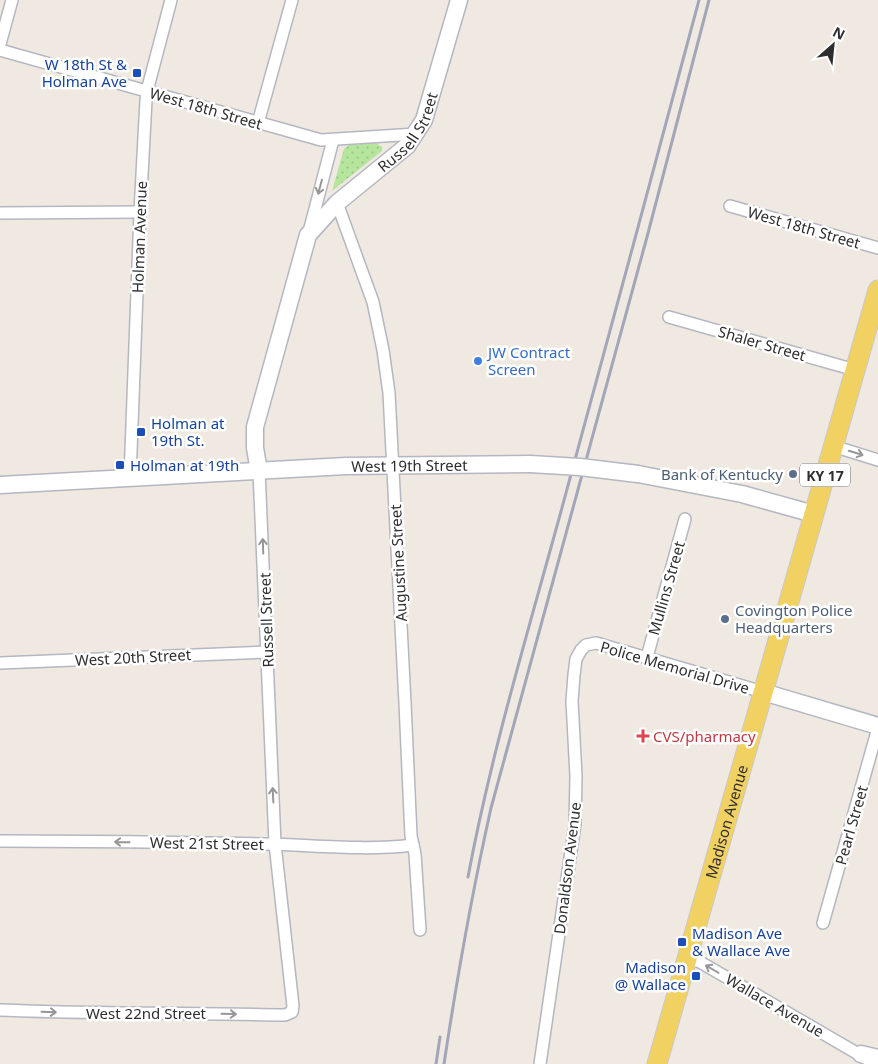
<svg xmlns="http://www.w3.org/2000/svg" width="878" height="1064" font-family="'Noto Sans',sans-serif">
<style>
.grass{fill:url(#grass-dots)}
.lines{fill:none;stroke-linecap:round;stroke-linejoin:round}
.street-casing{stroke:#b4b7c1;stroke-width:14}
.secondary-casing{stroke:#b4b7c1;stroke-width:19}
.primary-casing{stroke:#c9c9c9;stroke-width:21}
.street{stroke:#fff;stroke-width:11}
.secondary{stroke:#fff;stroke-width:16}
.primary{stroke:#f2d163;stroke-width:19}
.rail{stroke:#a3a6b8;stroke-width:3}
.secondary-bridge-casing{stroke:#b4b7c1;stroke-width:19;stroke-linecap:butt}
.secondary-bridge{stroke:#fff;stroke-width:16}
.oneway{stroke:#969696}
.transit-dot{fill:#1a4fb4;stroke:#fff;stroke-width:2}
.shop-dot{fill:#3f7fe0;stroke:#fff;stroke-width:2}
.service-dot{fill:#5c6f8a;stroke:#fff;stroke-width:2}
.health-dot{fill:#e0444e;stroke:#fff;stroke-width:2}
.labels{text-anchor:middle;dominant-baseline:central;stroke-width:5;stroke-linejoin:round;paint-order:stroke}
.shield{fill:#fff;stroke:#6d6d6d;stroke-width:1}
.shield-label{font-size:14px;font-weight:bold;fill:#2e2e2e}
.transit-label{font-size:15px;fill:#164399;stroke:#fff;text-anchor:start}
.street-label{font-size:15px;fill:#2e2e2e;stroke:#fff}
.shop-label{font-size:15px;fill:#366cbe;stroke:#fff;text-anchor:start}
.service-label{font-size:15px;fill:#4e5e75;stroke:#fff;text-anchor:end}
.health-label{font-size:15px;fill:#be3a42;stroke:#fff;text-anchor:start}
</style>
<defs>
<pattern id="grass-dots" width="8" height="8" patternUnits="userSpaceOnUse" patternTransform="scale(1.25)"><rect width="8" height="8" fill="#b6e59e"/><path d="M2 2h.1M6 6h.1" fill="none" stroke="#9dc588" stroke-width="1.8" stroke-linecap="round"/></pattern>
</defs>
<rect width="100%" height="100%" fill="#efe9e1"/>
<path class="grass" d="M376,143l6,4v4l-50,40 12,-42 5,-4z"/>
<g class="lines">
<g class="street-casing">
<g id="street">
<path d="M0,44l12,-44"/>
<path d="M0,50l321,90 95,-6"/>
<path d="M258,123l34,-123"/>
<path d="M337,203l36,99 10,48 6,43 16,310 6,133 4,18 5,76"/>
<path d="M730,206l148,42"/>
<path d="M0,213l140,-1"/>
<path d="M309,232l24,-92"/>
<path d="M669,317l186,53"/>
<path d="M833,446l45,14"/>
<path d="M130,478l10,-266 6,-112 1,-9 24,-91"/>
<path d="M647,657l38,-138"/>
<path d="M0,663l266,-11"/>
<path d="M0,841c88,0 177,1 265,3 49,1 99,7 148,1"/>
<path d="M823,923l55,-195"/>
<path d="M688,958l12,4 167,97"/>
<path d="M0,1010c95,4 190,3 285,5l7,-3 1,-6 -18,-162 -16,-373"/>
<path d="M540,1064l35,-240 1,-48 -4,-75 2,-26 2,-16 5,-9 5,-5 10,-2 167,49"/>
</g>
</g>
<g class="secondary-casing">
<g id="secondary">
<path id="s1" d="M259,471l-4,-23v-21l53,-192 29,-32 70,-57 17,-26 35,-120"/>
<path d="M638,474l104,20 72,20"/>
<path id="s2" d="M0,485l346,-19 184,-2"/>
<path d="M763,692l115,34"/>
<path d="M861,1054l17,4"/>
</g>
</g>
<g class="primary-casing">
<g id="primary">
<path id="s3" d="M657,1064l221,-774"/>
</g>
</g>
<use href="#street" class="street"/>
<use href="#secondary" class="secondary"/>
<use href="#primary" class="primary"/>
<g class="rail">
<path d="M468,877c23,-123 59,-242 92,-362 47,-172 93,-343 139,-515"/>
<path d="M436,1064l4,-27"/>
<path d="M444,1064c13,-86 28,-171 47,-256l156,-571 62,-237"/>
</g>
<g class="secondary-bridge-casing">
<path id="secondary-bridge" d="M530,464l50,3 58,7"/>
</g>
<use href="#secondary-bridge" class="secondary-bridge"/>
</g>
<defs><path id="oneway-shaft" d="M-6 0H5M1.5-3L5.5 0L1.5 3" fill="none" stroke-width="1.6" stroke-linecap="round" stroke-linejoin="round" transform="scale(1.25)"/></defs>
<g class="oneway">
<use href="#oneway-shaft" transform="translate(320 187) rotate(105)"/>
<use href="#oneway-shaft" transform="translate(856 453) rotate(17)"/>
<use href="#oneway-shaft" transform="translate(263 546) rotate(-92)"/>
<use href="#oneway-shaft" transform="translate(273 795) rotate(-93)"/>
<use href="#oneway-shaft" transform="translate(122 842) rotate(-179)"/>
<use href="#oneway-shaft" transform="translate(712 969) rotate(-150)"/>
<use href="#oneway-shaft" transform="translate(49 1012) rotate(2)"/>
<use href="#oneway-shaft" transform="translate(229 1014) rotate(1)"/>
</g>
<g class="transit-dot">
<rect x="132" y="68" width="10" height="10" rx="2.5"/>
<rect x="136" y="427" width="10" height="10" rx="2.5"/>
<rect x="115" y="460" width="10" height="10" rx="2.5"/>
<rect x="677" y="937" width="10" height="10" rx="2.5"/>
<rect x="691" y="971" width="10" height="10" rx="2.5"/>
</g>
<circle class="shop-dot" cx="478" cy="361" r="5"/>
<g class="service-dot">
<circle cx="793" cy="474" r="5"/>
<circle cx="725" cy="619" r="5"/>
</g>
<path class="health-dot" d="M640.5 728.5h5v5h5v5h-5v5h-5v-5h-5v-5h5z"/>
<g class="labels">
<rect class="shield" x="800" y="463.5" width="50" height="23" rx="4"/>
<g class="shield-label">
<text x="825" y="475">KY 17</text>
</g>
<g class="transit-label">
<text x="127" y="64" text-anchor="end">W 18th St &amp;<tspan x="127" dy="17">Holman Ave</tspan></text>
<text x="151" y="423">Holman at<tspan x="151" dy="17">19th St.</tspan></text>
<text x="130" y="465">Holman at 19th</text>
<text x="692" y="933">Madison Ave<tspan x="692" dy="17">&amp; Wallace Ave</tspan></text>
<text x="686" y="967" text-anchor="end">Madison<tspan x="686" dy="17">@ Wallace</tspan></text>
</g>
<g class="street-label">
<text transform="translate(206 108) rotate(16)">West 18th Street</text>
<text stroke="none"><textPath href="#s1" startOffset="389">Russell Street</textPath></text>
<text transform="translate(804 227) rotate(16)">West 18th Street</text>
<text transform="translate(139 237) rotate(-88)">Holman Avenue</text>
<text transform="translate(762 343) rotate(16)">Shaler Street</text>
<text stroke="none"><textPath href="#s2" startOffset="410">West 19th Street</textPath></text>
<text transform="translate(398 563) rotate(-93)">Augustine Street</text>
<text transform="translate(666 588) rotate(-74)">Mullins Street</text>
<text transform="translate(266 620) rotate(-92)">Russell Street</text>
<text transform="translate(133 657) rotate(-3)">West 20th Street</text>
<text transform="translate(675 667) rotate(16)">Police Memorial Drive</text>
<text stroke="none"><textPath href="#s3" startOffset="252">Madison Avenue</textPath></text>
<text transform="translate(851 825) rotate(-74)">Pearl Street</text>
<text transform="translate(207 843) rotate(1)">West 21st Street</text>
<text transform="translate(567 868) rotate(-83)">Donaldson Avenue</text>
<text transform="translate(775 1005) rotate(30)">Wallace Avenue</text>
<text x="146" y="1013">West 22nd Street</text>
</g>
<g class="shop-label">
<text x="488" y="352">JW Contract<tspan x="488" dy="17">Screen</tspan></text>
</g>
<g class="service-label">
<text x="783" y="474">Bank of Kentucky</text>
<text x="735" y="610" text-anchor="start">Covington Police<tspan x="735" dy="17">Headquarters</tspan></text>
</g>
<g class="health-label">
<text x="653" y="736">CVS/pharmacy</text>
</g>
</g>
<g transform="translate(833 45) rotate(27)" stroke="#ffffff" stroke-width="4" paint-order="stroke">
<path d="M0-4L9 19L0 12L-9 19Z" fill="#2e2e2e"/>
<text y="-8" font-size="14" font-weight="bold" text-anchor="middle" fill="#2e2e2e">N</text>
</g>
</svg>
